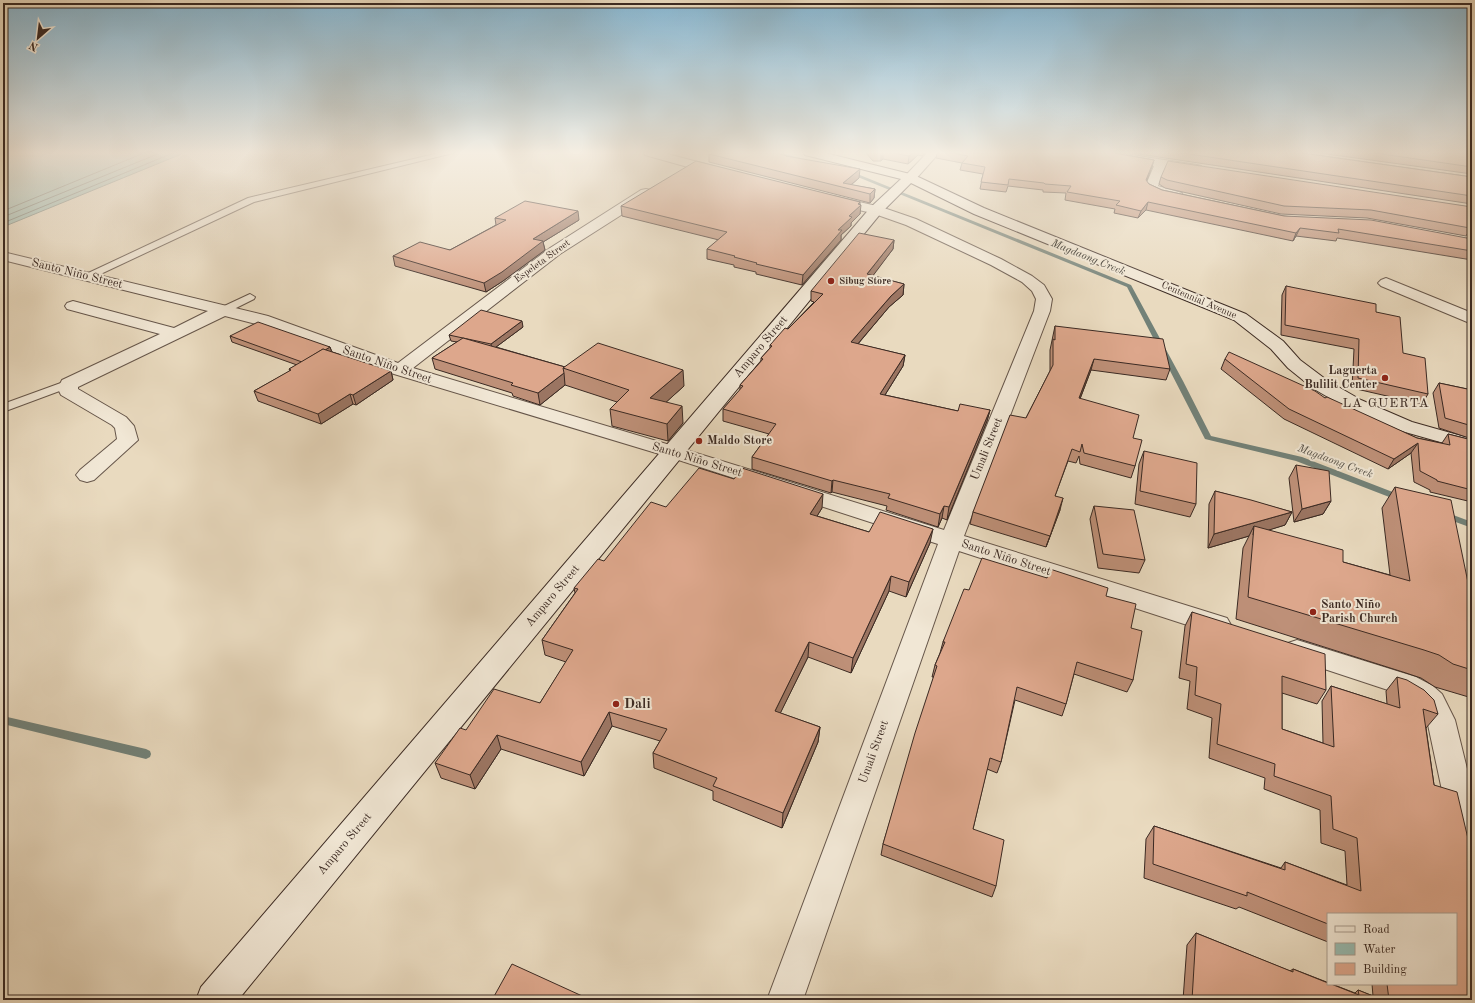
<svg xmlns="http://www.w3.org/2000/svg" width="1475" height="1003" font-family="'Old Standard TT',serif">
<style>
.water{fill:#97bbb1;stroke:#728178}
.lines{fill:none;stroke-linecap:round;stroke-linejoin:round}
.shore{stroke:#69726a;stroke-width:1}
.stream{fill:#728178;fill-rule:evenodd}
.lane-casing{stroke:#66564a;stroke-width:2}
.street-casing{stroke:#66564a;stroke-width:2}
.secondary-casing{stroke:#3b2a23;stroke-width:2}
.lane{fill:#f1e7d5;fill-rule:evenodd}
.street{fill:#f1e7d5;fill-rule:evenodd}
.secondary{fill:#f1e7d5;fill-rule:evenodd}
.wall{fill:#be9078;stroke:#3b2a23}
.shaded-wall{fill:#9b7562;stroke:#3b2a23}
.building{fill:#dda78c;stroke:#3b2a23}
.poi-dot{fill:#8f2418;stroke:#f1e7d5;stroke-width:1.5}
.labels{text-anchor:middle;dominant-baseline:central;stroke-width:4;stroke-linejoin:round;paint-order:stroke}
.far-street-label{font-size:10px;fill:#3b2a23;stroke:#f1e7d5}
.far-poi-label{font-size:10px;font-weight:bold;fill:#3b2a23;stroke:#f1e7d5;text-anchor:start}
.far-water-label{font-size:11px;font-style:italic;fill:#524e46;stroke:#f1e7d5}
.street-label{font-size:12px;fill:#3b2a23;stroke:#f1e7d5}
.poi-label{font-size:12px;font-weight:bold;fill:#3b2a23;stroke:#f1e7d5;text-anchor:start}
.neighbourhood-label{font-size:13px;letter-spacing:1px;fill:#3b2a23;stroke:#f1e7d5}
.near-poi-label{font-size:14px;font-weight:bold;fill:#3b2a23;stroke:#f1e7d5;text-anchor:start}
</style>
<rect width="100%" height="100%" fill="#e9dabf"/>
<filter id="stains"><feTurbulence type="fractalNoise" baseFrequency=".005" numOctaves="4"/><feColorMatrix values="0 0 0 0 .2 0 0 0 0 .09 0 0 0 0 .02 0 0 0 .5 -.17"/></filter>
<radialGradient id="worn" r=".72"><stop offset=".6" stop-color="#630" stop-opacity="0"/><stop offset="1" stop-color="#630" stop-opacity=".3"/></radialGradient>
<path class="water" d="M3,153h181l-181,74z"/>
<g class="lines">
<g class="shore">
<path d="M3,211l141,-58"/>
<path d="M3,217l157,-64"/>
<path d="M3,223l170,-70"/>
</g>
<g class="stream">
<path d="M773,153h9l29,8 -2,1z"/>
<path d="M850,171l281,114 52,96 28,55 91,21 101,39 1,2 -1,2h-6l-101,-39 -91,-22 -78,-152 -279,-114v-1z"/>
<path d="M1445,512l27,10v6l-30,-11 -1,-2 1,-2z"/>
<path d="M3,716l143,33 4,2 1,3 -1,3 -4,2 -143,-35z"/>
</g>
<g class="lane-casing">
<g id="lane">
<path d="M439,153h14l-199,49 -164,77h-6l-2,-2 2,-2 164,-77z"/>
<path d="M250,294l5,3 -1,2 -26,13 -4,1 -5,-3 1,-2z"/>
<path d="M69,380l4,2 2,2 -2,2 -70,26v-8z"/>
</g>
</g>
<g class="street-casing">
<g id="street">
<path d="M644,153h20l60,16 2,3 -2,3 -4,1 -75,-21z"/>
<path d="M927,153h12l-25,28h-8l-2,-3 2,-3z"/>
<path d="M1088,153h31l78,12 4,1 2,3 -2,3 -4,1 -32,-5 -7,18 24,7 1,3 -1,3 -5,1 -27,-7 -5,-6 9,-21 -61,-10z"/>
<path d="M646,189l5,1 1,3 -1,3 -91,58 -147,114 267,80 264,82 90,-219 2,-12 -4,-8 -10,-9 -31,-17 -85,-40 -34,-12 -44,-10 -1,-3 1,-3 5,-1 48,11 35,12 85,40 31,17 12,9 8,14 -2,12 -86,225 263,82 4,7 -4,7 -9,3 -259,-84 -156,449h-36l171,-456 -272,-88 -272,-82 -138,-50 -31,-8 -147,71v2l48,28 8,9 4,14 -44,40 -7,2 -7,-2 -4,-5 4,-5 37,-31 -2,-11 -3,-3 -51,-30 -2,-4 1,-7 2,-4 98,-46 -93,-25 -2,-3 2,-3 6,-2 101,27 34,-17 -205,-51v-8l265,64 130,47 152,-115 91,-58z"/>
<path d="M1386,278l86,35v11l-91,-38 -3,-3 3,-3z"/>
<path d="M1297,640l119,37 17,9 9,8 13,26 17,69v83l-12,-5 -4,-11 -29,-136 -9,-14 -21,-13 -109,-36 -4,-7 4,-7z"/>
</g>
</g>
<g class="secondary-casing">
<path id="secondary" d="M804,153h21l89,22 70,33 262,106 37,27 17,19 28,21 33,19 51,22 60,17v12l-74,-21 -51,-22 -33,-19 -26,-21 -17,-19 -37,-29 -260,-106 -63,-31 -30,30 -643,787h-42l5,-13 670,-780 30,-28 -96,-24z"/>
</g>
<use href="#lane" class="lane"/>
<use href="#street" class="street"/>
<use href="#secondary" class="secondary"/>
</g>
<g class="wall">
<path d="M866,153h59l-3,3 -4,-1 -10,9 -25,-5 -2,2h-8z"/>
<path d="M937,153h177l40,7 -8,21 3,3 13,6 122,26 188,23v21l-135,-22 -1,3 -40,-5 -3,5 -147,-31 -8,8 -24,-5 1,-4 -50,-9 1,-7 -23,-1v-2l-35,-4 -2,6 -26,-3 3,-15 -23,-4 2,-7 -26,-5z"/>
<path d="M1132,153h170l170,24v27z"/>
<path d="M1320,153h152v21z"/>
<path d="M709,154l78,2v1l72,21 -8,7 24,4 -1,9 -4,5 -161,-41z"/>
<path d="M1161,177l311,30v28l-5,-1 -1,2 -99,-18 -86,-4 -116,-26 -6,-4z"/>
<path d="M860,204v10l-9,9v3l-10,9v5l-39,45 -46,-11v-2l-22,-5v-2l-27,-6v-10l12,-9 -97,-24 -1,-10z"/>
<path d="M495,218l84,2 -36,22 2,8 -42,31 -17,11 -91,-26 -2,-10 57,-6 46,-25z"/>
<path d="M894,240l-1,9 -21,27 32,8 -1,11 -14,12 -31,37 47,11 -2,11 -18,29 73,16 32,-1 -3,11 -40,99 -5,-2 -4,9 -52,-17 1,-4 -55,-14 -1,1 -79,-24v-12l17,-23 -46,-13v-12l17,-19v-5l21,-24v-3l9,-10v-3l18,-16 26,-27 -3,-1v-10z"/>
<path d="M1286,286l90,26 52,82 -6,10 -70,-16 2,-39 -73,-14 1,-40z"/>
<path d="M1055,326l115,43 -4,11 -75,-10 -11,29 53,39 2,28 -4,12 -51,-14 -1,-8 -3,7 -8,-2 -13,35 5,14 -14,37 -76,-23 3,-12 53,-94 24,-47v-21z"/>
<path d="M523,327l-27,20 69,20 119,19 -18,16 17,21 -15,18 -56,-15 -2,-17 7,-7 -52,-17 -25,20 -27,-9 -1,-3 -77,-24 -3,-11 25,-16 -6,-1 -2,-6z"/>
<path d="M230,336l100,11 2,5 59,19 2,9 -37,25 -3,-1 -32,20 -63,-23 -4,-10 36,-20 -1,-2 8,-4 -65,-23z"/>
<path d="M1225,359l100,39 92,40 25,5 6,-9 24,6v62l-42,-10v-2l-16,-8 -3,-29 -23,16 -104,-50 -63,-50z"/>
<path d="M1439,383l33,7v49l-33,-11 -6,-35z"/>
<path d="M1144,451l52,53 -6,13 -55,-13 4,-40z"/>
<path d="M1296,465l35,36 -8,13 -29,8 -5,-44z"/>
<path d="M1395,487l77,115v96l-37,-11 -14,-9 -15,-5 -170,-54 7,-71 6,-12 -41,12 1,-44 6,-13 77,21 -7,13 -17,5 75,32 47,13 -8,-67z"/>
<path d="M1094,506l51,54 -6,13 -41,-5 -8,-49z"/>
<path d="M666,507l156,1 -5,8 52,16 61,11 -24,54 -17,-6 -38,82 -43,-16 -28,56 40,14 -2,15 -36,86 -69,-28v-9l-59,-23 -1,-15 7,-12 -48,-15 -28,50 -83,-27 -26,40 -34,-11 -6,-15 31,-33 74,-27 26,-41 -21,-7 -3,-15 33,-47 -1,-5 30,-27z"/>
<path d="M1047,578l59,18 25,32 2,52 -6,12 -53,-18 -8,30 -4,12 -47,-16 -14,62 -4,11 -10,-4 -14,60 23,57 -4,11 -111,-42 2,-11 51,-167h-2l3,-12 5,-12 3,-11 26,-52z"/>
<path d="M1192,612l134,78 -9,14 -35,-11v36l41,14 -1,-42 9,-15 56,18 -1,-13 11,-14 41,37 -12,14 8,57 38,215h-289l4,-55 9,-12 94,38 3,-2 62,24 3,-3 15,6 -1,-12h84l-128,-70v28l-89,-35 -3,2 -92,-31 2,-39 8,-13 127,42 4,-6 62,23 -2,-34 -24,-8 -1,-33 -56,-21 1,-11 -56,-20 3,-40 -25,-9 3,-28 -11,-3 6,-52z"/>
</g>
<g class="shaded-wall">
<path d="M881,153h2v6l-2,2z"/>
<path d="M913,153h6l-1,2 -10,9 1,-8z"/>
<path d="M1154,160l-2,7 -8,21 2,-8z"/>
<path d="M860,169l-1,9 -12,10 -4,-5z"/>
<path d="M875,189l-1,9 -4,5v-9z"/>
<path d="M860,202v4l1,-1 -1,9 -9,9v3l-10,9v5l-39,45 1,-10 35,-45z"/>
<path d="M1148,202l-2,8 -8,8 3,-7z"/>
<path d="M578,211l1,9 -36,22 2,8 -42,31 -17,11 -2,-9 49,-44z"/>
<path d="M1300,228l-4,8 -3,5 3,-8z"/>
<path d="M894,240l-1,9 -27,36 1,-11z"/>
<path d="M904,284l-1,11 -14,12 -39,46 1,-11 40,-46z"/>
<path d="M522,321l1,6 -31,23 -1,-6z"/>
<path d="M330,347l2,6 -28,9z"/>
<path d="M905,355l-2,11 -25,40 2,-12z"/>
<path d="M1094,359l-3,11 -15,39 3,-11z"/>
<path d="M683,370l1,16 -32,29 -2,-17z"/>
<path d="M391,371l2,9 -37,25 -3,-10z"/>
<path d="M564,373l1,12 -25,20 -2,-12z"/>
<path d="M350,394l3,10 -32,20 -3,-10z"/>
<path d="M682,406l1,17 -15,18 -1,-17z"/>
<path d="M990,410l-3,11 -40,99 2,-13z"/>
<path d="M1418,443l-7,10 -23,16 6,-10z"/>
<path d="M833,480l-1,12 -1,1 1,-12z"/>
<path d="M823,494l-1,14 -13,21 1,-15z"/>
<path d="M1063,498l-3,12 -14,37 4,-11z"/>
<path d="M1331,501l-8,13 -29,8 8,-13z"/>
<path d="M944,506l-2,12 -4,9 2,-13z"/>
<path d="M1292,512l-7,13 -32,10 1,-9 -5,10 -41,12 6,-14z"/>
<path d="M933,529l-3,14 -24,54 3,-15z"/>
<path d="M891,576l-2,15 -38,82 2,-15z"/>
<path d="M809,642l-1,15 -34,69 1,-15z"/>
<path d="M609,712l3,14 -28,50 -3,-14z"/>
<path d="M820,727l-2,15 -36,86 1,-15z"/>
<path d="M497,735l4,14 -26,40 -5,-14z"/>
</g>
<g class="building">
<path d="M710,153h67l10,3h-1l74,13 -17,14 32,6 -5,5 -161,-40z"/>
<path d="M893,153h20l-4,3z"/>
<path d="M952,153h162l40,7 -8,20 3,4 13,6 122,26 87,4 101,19v12l-134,-22 1,4 -39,-5 -4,5 -148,-31 -7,9 -25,-6 4,-4 -53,-9 4,-6 -26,-2 -1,-1 -35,-4 -1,6 -27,-3 4,-15 -23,-4 6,-7z"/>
<path d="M1182,153h120l170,24v19z"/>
<path d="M1375,153h97v14z"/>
<path d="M696,161l164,41 -2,2 3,1 -12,11 3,1 -14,13h4l-39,45 -47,-11 1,-1 -23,-6 1,-1 -28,-7 20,-17 -106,-26z"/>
<path d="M1168,161l304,46v19h-3l1,2 -99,-18 -87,-4 -117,-26 -6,-3z"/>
<path d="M525,201l53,10 -45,28 10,2 -41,31 -18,11 -91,-27 27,-14 30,8 56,-30 -11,-2z"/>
<path d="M859,233l35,7 -27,34 37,10 -13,12 -40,46 54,13 -25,39 78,17 2,-7 30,6 -41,97 -5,-1 -4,8 -52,-16 2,-4 -57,-14 -1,1 -80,-24 24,-33 -53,-15 20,-23 -3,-1 23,-26 -2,-1 11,-12 -2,-1 15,-17 3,1 35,-35 -12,-3z"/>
<path d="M1286,286l90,18v8l24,5 3,36 22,5 3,36 -70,-16 1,-39 -74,-14z"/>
<path d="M481,310l41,11 -31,23 -42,-9z"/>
<path d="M258,322l72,25 -5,3 -2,-1 -21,13 -72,-26z"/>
<path d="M1055,326l108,13 7,30 -76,-10 -15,39 60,17 -6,23 9,2 -7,26 -51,-13 -2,-9 -2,8 -8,-3 -17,47 8,2 -13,38 -77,-24 37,-97 16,3 27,-53v-26l2,1z"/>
<path d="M463,338l102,29 -2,1 1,5 -26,20 -27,-8 2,-2 -81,-25z"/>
<path d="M598,343l85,27 -33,28 32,8 -15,18 -57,-15 19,-19 -66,-22z"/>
<path d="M323,349l68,22 -38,24 -3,-1 -32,20 -64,-23 37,-21 -2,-1z"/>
<path d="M1229,352l86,39 10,7 2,-1 90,41 33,7 -2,-11 24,6v50l-35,-9v-1l-17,-9 -2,-28 -24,16 -105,-50 -64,-50z"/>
<path d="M1439,383l33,7v36l-27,-8z"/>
<path d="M1144,451l53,12 -1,41 -56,-13z"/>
<path d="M1296,465l33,6 2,30 -29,8z"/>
<path d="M699,468l35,11 8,-11 81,26 -13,20 59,18 11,-20 53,17 -24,53 -18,-6 -38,82 -44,-16 -34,69 45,16 -37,86 -70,-27 4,-8 -64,-25 14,-24 -58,-17 -28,50 -84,-27 -27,40 -35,-12 25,-35 6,2 28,-41 46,14 33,-53 -31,-10 36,-51 -4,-1 24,-29 6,2 47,-59 15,5z"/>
<path d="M1395,487l56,13 21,102v68l-19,-6 -14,-9 -15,-5 -176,-53 6,-71 89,24v12l67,19z"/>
<path d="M1215,491l36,9 41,12 -78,22z"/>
<path d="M1094,506l40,4 11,50 -42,-6z"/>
<path d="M982,558l65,20 3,-9 58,19 -2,8 30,8 -5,24 11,3 -9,49 -56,-18 -11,42 -49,-17 -16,75 -11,-4 -17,71 31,11 -8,46 -113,-42 32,-111 22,-67 -2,-1 10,-23h-2l21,-53 5,1z"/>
<path d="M1192,612l133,42 1,36 -44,-14v53l52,18 -3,-61 69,22 -3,-31 10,3 17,10 10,10 4,14 -15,-5 11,76 23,7 12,51 3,8v149h-83l-2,-16h69v-70h-128v10l-81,-32v4l-94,-32 1,-38 131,44v-8l76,29 -4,-53 -24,-9 -2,-33 -57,-20 1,-12 -58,-20 4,-40 -26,-9 2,-28 -11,-3z"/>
<path d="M1196,933l97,39v-3l35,14v1h3l28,11 -1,-5 25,10h-191z"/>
<path d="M512,964l79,36h-99z"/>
</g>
<linearGradient id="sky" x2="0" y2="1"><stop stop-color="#87b7d2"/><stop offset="0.52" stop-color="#f5eee2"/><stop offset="1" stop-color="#f5eee2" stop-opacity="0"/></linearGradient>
<rect width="1475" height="294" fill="url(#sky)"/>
<g class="poi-dot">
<circle cx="831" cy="281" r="4"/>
<circle cx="1385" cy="378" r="4"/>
<circle cx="699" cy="441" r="4"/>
<circle cx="1313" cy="612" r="4"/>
<circle cx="616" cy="704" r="4"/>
</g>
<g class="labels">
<g class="far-street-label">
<text transform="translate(542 261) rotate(-36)">Espeleta Street</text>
<text transform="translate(1199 300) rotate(23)">Centennial Avenue</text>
</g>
<g class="far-poi-label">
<text x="839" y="281">Sibug Store</text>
</g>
<g class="far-water-label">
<text transform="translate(1088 258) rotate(22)">Magdaong Creek</text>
<text transform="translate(1335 462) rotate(20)">Magdaong Creek</text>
</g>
<g class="street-label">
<text transform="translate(77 274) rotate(14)">Santo Niño Street</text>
<text transform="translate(761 347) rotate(-50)">Amparo Street</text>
<text transform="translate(387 365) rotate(19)">Santo Niño Street</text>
<text transform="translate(987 449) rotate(-68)">Umali Street</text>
<text transform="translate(697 460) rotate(17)">Santo Niño Street</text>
<text transform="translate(1006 558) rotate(18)">Santo Niño Street</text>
<text transform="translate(553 596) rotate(-50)">Amparo Street</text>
<text transform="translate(874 752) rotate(-70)">Umali Street</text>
<text transform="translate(345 844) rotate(-50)">Amparo Street</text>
</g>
<g class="poi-label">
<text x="1377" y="371" text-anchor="end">Laguerta<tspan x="1377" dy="14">Bulilit Center</tspan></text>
<text x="707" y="441">Maldo Store</text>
<text x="1321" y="605">Santo Niño<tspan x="1321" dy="14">Parish Church</tspan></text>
</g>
<g class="neighbourhood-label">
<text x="1386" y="403">LA GUERTA</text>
</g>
<g class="near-poi-label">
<text x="624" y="704">Dali</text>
</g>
</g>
<rect width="1475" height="1003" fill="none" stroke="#e9dabf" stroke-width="16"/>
<rect x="4" y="4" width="1467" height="995" fill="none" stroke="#3b2a23" stroke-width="2"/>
<rect x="8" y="8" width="1459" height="987" fill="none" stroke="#3b2a23"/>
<rect x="1327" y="913" width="130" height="72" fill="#f1e7d5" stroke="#a89b8e"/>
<rect x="1335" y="926" width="20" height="6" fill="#f1e7d5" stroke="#a89b8e"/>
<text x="1363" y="933" font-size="12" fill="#3b2a23">Road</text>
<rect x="1335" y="943" width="20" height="12" fill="#97bbb1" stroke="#a89b8e"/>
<text x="1363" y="953" font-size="12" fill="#3b2a23">Water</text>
<rect x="1335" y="963" width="20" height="12" fill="#dda78c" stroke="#a89b8e"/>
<text x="1363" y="973" font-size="12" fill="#3b2a23">Building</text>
<g transform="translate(38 38) rotate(208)" stroke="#f1e7d5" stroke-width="3" paint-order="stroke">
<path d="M0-3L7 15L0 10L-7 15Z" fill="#3b2a23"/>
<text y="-6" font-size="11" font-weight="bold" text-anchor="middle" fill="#3b2a23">N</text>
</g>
<rect width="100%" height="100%" filter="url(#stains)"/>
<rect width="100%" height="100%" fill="url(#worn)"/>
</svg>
